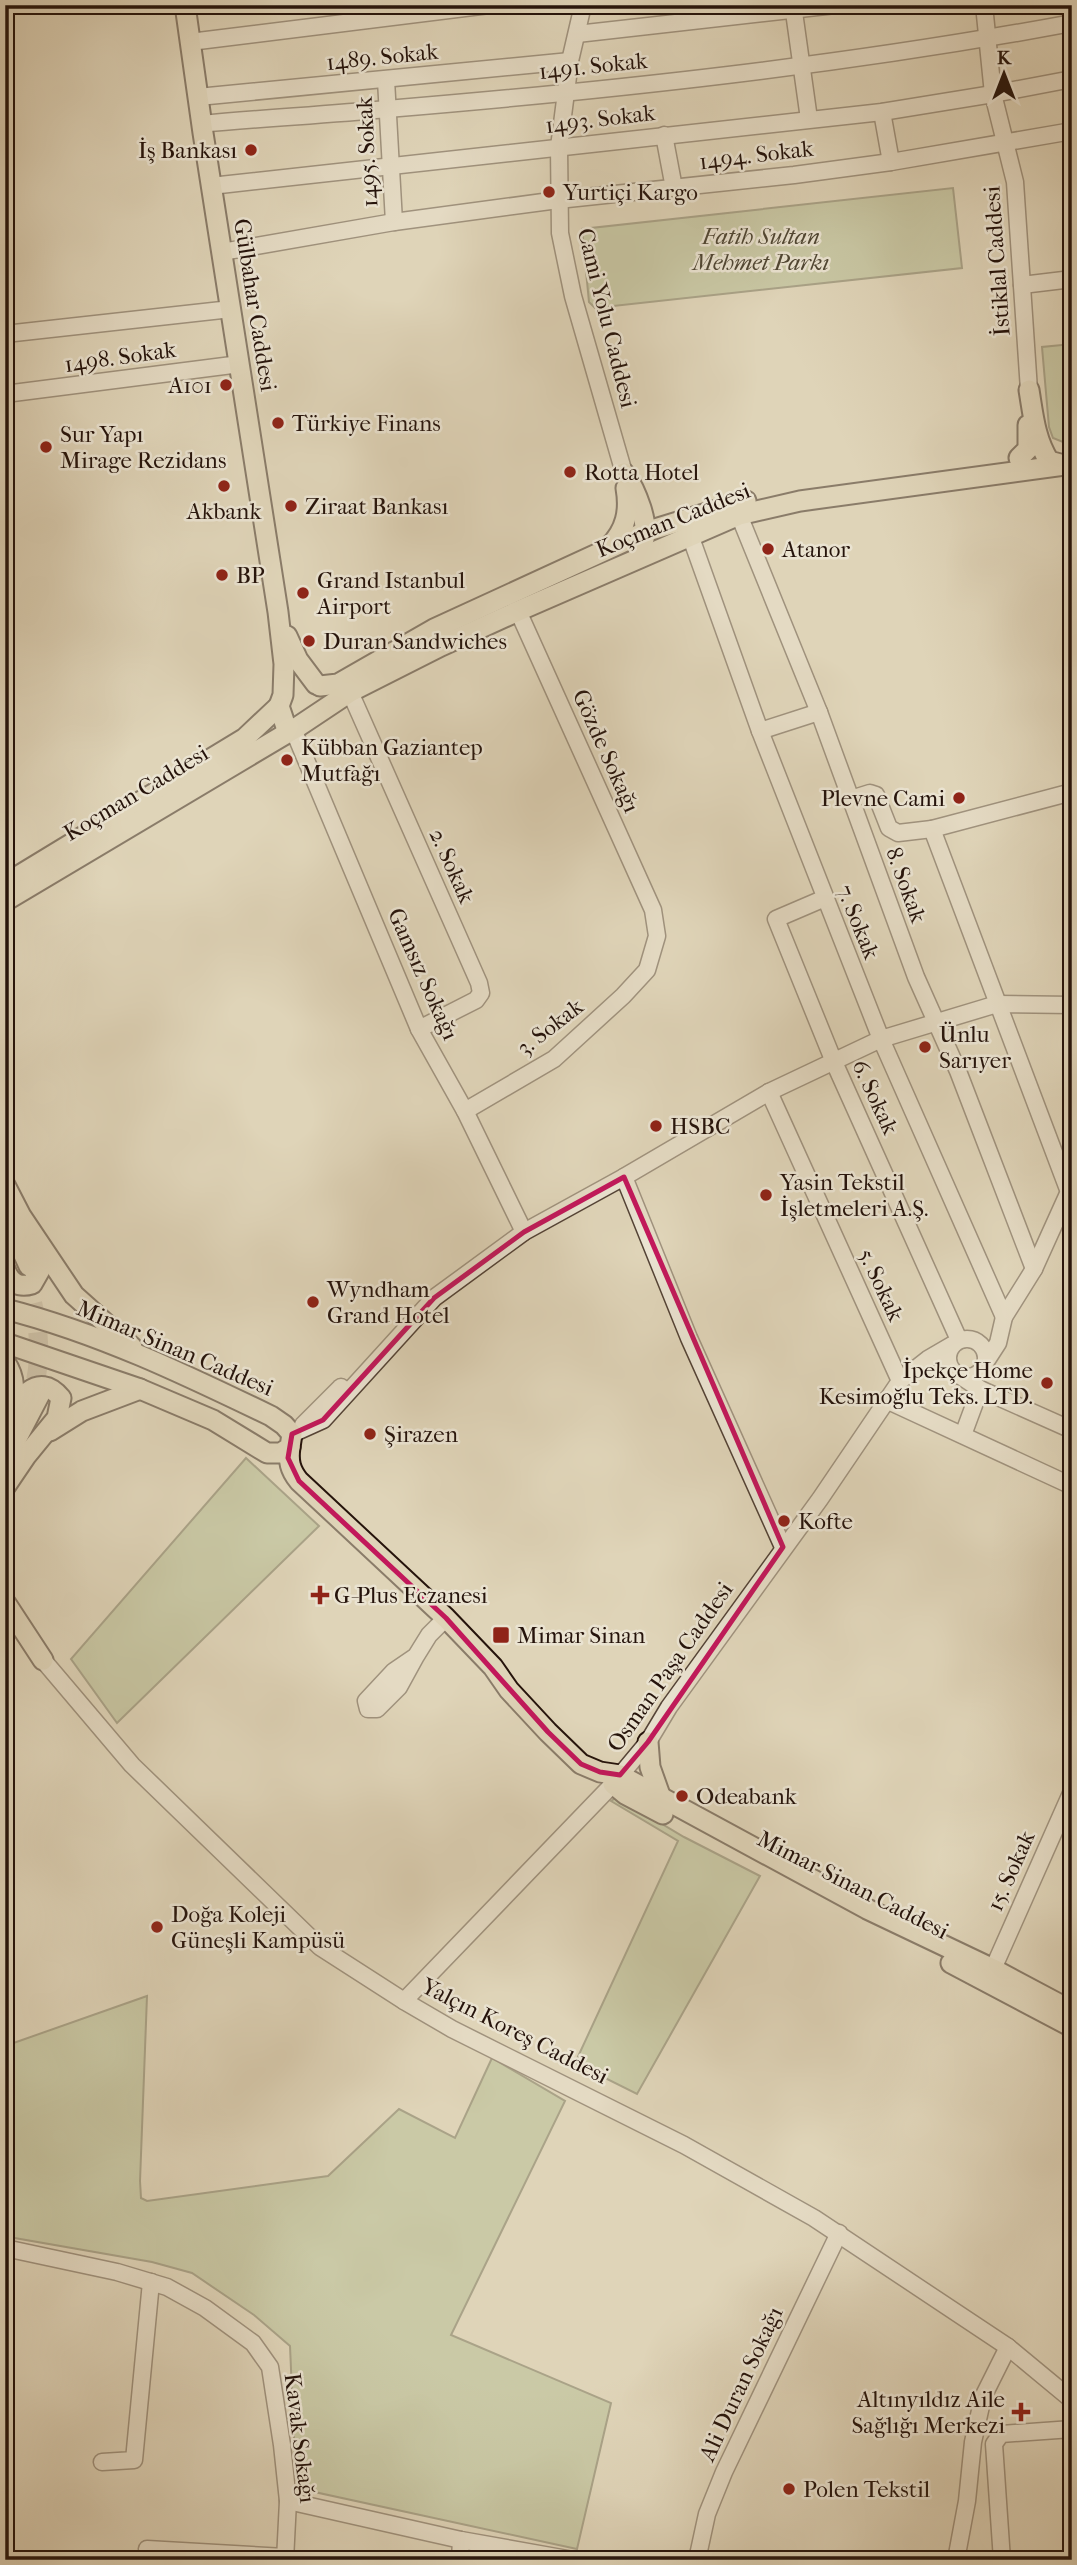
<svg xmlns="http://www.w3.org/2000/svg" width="1077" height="2565" font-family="'IM FELL French Canon',serif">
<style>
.green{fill:#b1bd90;stroke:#6b684e;stroke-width:2}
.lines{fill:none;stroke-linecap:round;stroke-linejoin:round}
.major-tunnel{stroke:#baad95;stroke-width:19;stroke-dasharray:19 10;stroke-linecap:butt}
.minor-casing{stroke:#544336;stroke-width:19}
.major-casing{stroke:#25130b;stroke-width:23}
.minor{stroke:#eae3d1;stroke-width:16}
.major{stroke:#dfd4b8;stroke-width:19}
.marked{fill:none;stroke:#c2185b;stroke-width:5;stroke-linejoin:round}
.poi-dot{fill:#8f2418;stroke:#eae3d1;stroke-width:2.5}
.labels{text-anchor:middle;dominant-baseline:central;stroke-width:5;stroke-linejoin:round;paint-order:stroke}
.street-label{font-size:23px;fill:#25130b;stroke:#eae3d1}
.poi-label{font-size:23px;fill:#25130b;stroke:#eae3d1;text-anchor:start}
.park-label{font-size:23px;font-style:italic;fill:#4f4633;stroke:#eae3d1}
</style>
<rect width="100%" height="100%" fill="#dfd4b8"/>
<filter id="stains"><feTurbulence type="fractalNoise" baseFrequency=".00286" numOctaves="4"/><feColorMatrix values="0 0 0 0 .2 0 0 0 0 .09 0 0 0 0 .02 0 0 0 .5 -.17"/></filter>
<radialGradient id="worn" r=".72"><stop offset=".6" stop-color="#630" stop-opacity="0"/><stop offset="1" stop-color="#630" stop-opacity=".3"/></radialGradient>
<g class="green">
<path d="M953,188l9,80 -367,40 -6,-6 -7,-73z"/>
<path d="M1072,344v97l-9,1 -10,-4 -4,-11 -7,-80z"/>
<path d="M246,1458l73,68 -202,197 -46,-64z"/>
<path d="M617,1797l67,40 76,39 -123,218 -62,-31 103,-222 -67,-40z"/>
<path d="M147,1996l-7,185 1,17 6,3 181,-25 71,-67 56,29 37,-80 73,43 -114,234 160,68 -34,146 -267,-58 -15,-30 -5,-115 -36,-31 -62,-42 -40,-11 -143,-25 -4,-6v-185z"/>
</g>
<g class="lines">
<path class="major-tunnel" d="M24,1276c15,40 21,83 6,124"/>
<g class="minor-casing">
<g id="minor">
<path d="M583,5l-13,56 -11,86 1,86 13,63 51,177"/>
<path d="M793,5l16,114"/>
<path d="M984,5l9,89 22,88 14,208"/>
<path d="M577,34l258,-29"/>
<path d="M190,42l299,-37"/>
<path d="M386,80l8,142"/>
<path d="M198,97l372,-36"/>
<path d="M882,112l9,50"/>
<path d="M201,124c62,-6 124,-9 186,-15 229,-19 459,-44 685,-86"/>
<path d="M664,135l10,53"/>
<path d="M211,186l671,-74 111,-18 79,-15"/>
<path d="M222,252l172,-30 164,-22 236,-25 97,-13 181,-31"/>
<path d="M1022,285l50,-6"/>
<path d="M5,334l226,-25"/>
<path d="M5,394l235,-30"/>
<path d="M739,515l80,197 97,265 42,94 76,198"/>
<path d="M690,535l70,196 121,308 123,278"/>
<path d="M350,692l129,291 2,10 -5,7 -57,29"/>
<path d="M293,729l126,300 46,82 59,121"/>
<path d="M760,731l59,-19"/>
<path d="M851,799l19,-6 6,2 13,33 9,5 34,-4"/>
<path d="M825,898l-49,21 58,143 125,278"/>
<path d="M769,1092l131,289"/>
<path d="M465,1111l89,-52 69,-63 24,-26 10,-34 -4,-26 -135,-299"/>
<path d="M1069,1192l-137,-363 140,-37"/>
<circle cx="967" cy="1358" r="19"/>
<path d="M987,1360l11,-17 6,-26 30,-48 38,-84"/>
<path d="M959,1375l21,14 92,41"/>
<path d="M886,1400l186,86"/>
<path d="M303,1425l38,-38"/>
<path d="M292,1434l31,-14 111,-122 90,-66 100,-55"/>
<path d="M963,1435l17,-46"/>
<path d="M783,1547l-94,-209 -65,-161 145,-85 112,-53 116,-35 75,1"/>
<path d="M416,1656l-17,31 -22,22h-9l-2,-8 28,-30 22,-15 13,-21 17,-17"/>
<path d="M43,1660l89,105 188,182 84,54 48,28 232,116 130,73 194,129 64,53"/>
<path d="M993,1969l79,-178"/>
<path d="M404,2001l209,-217 35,-42 21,-35 151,-208 80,-118 28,-22 24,-14"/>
<path d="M5,2248l112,24 50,15 38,21 48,35 17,24 12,78 6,56 -3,59"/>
<path d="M102,2462l32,-2 17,-178"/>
<path d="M288,2501l173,39 112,20"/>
<path d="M147,2549l138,8"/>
<path d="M460,2560l1,-20"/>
<path d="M697,2560l10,-46 17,-42 115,-239"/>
<path d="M956,2560l11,-59 6,-59 10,-45 25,-50"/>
<path d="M1002,2560l-8,-116 7,-10 71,-5"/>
</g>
</g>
<g class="major-casing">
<g id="major">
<path d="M185,5l18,128 75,479 6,52 -1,31 -4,11 7,21 7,2"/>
<path d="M1029,390c4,24 6,49 20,71l15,4"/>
<path d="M1019,458l9,-9v-24"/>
<path d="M624,473c11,15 28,54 18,71"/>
<path d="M609,547c17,-17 21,-36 17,-59"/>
<path d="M287,636l11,24 18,24"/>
<path d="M320,686l18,-2 96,-55 211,-97 101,-31"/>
<path d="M5,884l240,-146 34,-32"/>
<path d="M5,901l294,-175 51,-34 91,-46 77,-35 221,-96 61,-14 272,-37"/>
<path d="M5,1185l16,31 53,79 58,52"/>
<path d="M5,1214l24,52"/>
<path d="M5,1269c5,14 14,19 27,15l8,-14 -8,-26"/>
<path d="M5,1309c94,24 179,65 266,107l13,9 8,9 -2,13 -9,6h-14l-54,-33 -73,-31 -135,-46"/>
<path d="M5,1362c11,16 10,31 5,49"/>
<path d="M5,1424c12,-23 32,-55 56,-26l-4,20 -31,38 -21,31"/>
<path d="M50,1431l32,-20 58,-22"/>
<path d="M290,1447c-2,14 0,23 9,34l147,137 47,49 16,23 39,42 33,32 19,8 20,3 247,134 126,60 79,42"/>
<path d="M5,1461l35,-67"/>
<path d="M5,1602l38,58"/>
<path d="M648,1742l2,25 11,31"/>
<path d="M613,1784l12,10 38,20"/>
<path d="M951,1963l121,64"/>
</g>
</g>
<use href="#minor" class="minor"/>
<use href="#major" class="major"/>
</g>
<path d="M0 0H1077V2565H0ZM624,1177l159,370 -135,195 -28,33 -20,-3 -19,-8 -33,-32 -102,-114 -147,-137 -11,-23 4,-24 31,-14 111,-122 90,-66z" fill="#dfd4b8" fill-opacity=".55" fill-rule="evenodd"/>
<path class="marked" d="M624,1177l159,370 -135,195 -28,33 -20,-3 -19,-8 -33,-32 -102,-114 -147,-137 -11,-23 4,-24 31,-14 111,-122 90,-66z"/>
<g class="poi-dot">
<circle cx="251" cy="150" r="7"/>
<circle cx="549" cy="192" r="7"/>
<circle cx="226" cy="385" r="7"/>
<circle cx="278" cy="423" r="7"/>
<circle cx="46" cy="447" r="7"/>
<circle cx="570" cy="472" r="7"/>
<circle cx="224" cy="486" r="7"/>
<circle cx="291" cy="506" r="7"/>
<circle cx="768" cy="549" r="7"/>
<circle cx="222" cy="575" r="7"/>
<circle cx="303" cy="593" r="7"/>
<circle cx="309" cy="641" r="7"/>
<circle cx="287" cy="760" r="7"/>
<circle cx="959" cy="798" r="7"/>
<circle cx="925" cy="1047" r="7"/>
<circle cx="656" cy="1126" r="7"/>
<circle cx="766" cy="1195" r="7"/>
<circle cx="313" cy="1302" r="7"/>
<circle cx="1047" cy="1383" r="7"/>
<circle cx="370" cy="1434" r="7"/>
<circle cx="784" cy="1521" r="7"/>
<path d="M316.5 1584.5h7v7h7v7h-7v7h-7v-7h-7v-7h7z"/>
<rect x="492" y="1626" width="18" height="18" rx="3.5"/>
<circle cx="682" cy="1796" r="7"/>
<circle cx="157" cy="1927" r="7"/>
<path d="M1017.5 2401.5h7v7h7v7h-7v7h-7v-7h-7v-7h7z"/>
<circle cx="789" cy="2489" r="7"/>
</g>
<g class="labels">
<g class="street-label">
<text transform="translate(382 57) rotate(-6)">1489. Sokak</text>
<text transform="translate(593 66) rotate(-6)">1491. Sokak</text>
<text transform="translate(600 119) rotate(-7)">1493. Sokak</text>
<text transform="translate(367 152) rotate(-93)">1495. Sokak</text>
<text transform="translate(756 155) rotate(-7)">1494. Sokak</text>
<text transform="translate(997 261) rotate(-94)">İstiklal Caddesi</text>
<text transform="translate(255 305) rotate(81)">Gülbahar Caddesi</text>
<text transform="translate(607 318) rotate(76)">Cami Yolu Caddesi</text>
<text transform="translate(120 357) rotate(-8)">1498. Sokak</text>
<text transform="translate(673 520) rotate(-22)">Koçman Caddesi</text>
<text transform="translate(606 751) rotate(66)">Gözde Sokağı</text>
<text transform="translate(136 793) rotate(-31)">Koçman Caddesi</text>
<text transform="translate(452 866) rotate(66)">2. Sokak</text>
<text transform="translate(906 885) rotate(70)">8. Sokak</text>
<text transform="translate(858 922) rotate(68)">7. Sokak</text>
<text transform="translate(423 974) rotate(66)">Gamsız Sokağı</text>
<text transform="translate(550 1027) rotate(-38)">3. Sokak</text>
<text transform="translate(875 1097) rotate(65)">6. Sokak</text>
<text transform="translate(881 1285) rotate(65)">5. Sokak</text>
<text transform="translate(175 1348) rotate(23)">Mimar Sinan Caddesi</text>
<text transform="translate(670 1667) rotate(-55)">Osman Paşa Caddesi</text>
<text transform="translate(1011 1871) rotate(-66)">15. Sokak</text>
<text transform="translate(853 1885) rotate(27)">Mimar Sinan Caddesi</text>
<text transform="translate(515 2031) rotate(27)">Yalçın Koreş Caddesi</text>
<text transform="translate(741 2384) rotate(-65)">Ali Duran Sokağı</text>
<text transform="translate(300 2438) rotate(83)">Kavak Sokağı</text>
</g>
<g class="poi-label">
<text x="237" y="150" text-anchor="end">İş Bankası</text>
<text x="563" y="192">Yurtiçi Kargo</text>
<text x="212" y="385" text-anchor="end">A101</text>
<text x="292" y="423">Türkiye Finans</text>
<text x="60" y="434">Sur Yapı<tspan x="60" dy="26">Mirage Rezidans</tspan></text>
<text x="584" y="472">Rotta Hotel</text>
<text x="305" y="506">Ziraat Bankası</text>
<text x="224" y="511" text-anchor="middle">Akbank</text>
<text x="782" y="549">Atanor</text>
<text x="236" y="575">BP</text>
<text x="317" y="580">Grand Istanbul<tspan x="317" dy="26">Airport</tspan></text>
<text x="323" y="641">Duran Sandwiches</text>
<text x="301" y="747">Kübban Gaziantep<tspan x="301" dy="26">Mutfağı</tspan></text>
<text x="945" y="798" text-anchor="end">Plevne Cami</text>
<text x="939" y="1034">Ünlu<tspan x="939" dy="26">Sarıyer</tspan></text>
<text x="670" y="1126">HSBC</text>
<text x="780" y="1182">Yasin Tekstil<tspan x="780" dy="26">İşletmeleri A.Ş.</tspan></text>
<text x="327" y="1289">Wyndham<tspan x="327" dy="26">Grand Hotel</tspan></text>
<text x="1033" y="1370" text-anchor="end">İpekçe Home<tspan x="1033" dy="26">Kesimoğlu Teks. LTD.</tspan></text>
<text x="384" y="1434">Şirazen</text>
<text x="798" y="1521">Kofte</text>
<text x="334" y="1595">G-Plus Eczanesi</text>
<text x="517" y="1635">Mimar Sinan</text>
<text x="696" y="1796">Odeabank</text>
<text x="171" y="1914">Doğa Koleji<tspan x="171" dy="26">Güneşli Kampüsü</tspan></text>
<text x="1005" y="2399" text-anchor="end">Altınyıldız Aile<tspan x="1005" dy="26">Sağlığı Merkezi</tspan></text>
<text x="803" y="2489">Polen Tekstil</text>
</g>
<g class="park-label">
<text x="761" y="236">Fatih Sultan<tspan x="761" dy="26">Mehmet Parkı</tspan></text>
</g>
</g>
<rect width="1077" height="2565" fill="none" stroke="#dfd4b8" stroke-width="28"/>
<rect x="7" y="7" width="1063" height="2551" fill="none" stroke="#25130b" stroke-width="3.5"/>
<rect x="14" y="14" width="1049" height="2537" fill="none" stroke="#25130b" stroke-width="2"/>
<g transform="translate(1004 74)" stroke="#eae3d1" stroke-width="5" paint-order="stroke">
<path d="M0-5L12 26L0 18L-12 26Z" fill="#25130b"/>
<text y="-10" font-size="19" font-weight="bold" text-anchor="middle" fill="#25130b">K</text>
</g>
<rect width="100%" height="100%" filter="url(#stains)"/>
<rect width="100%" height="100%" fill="url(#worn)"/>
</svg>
